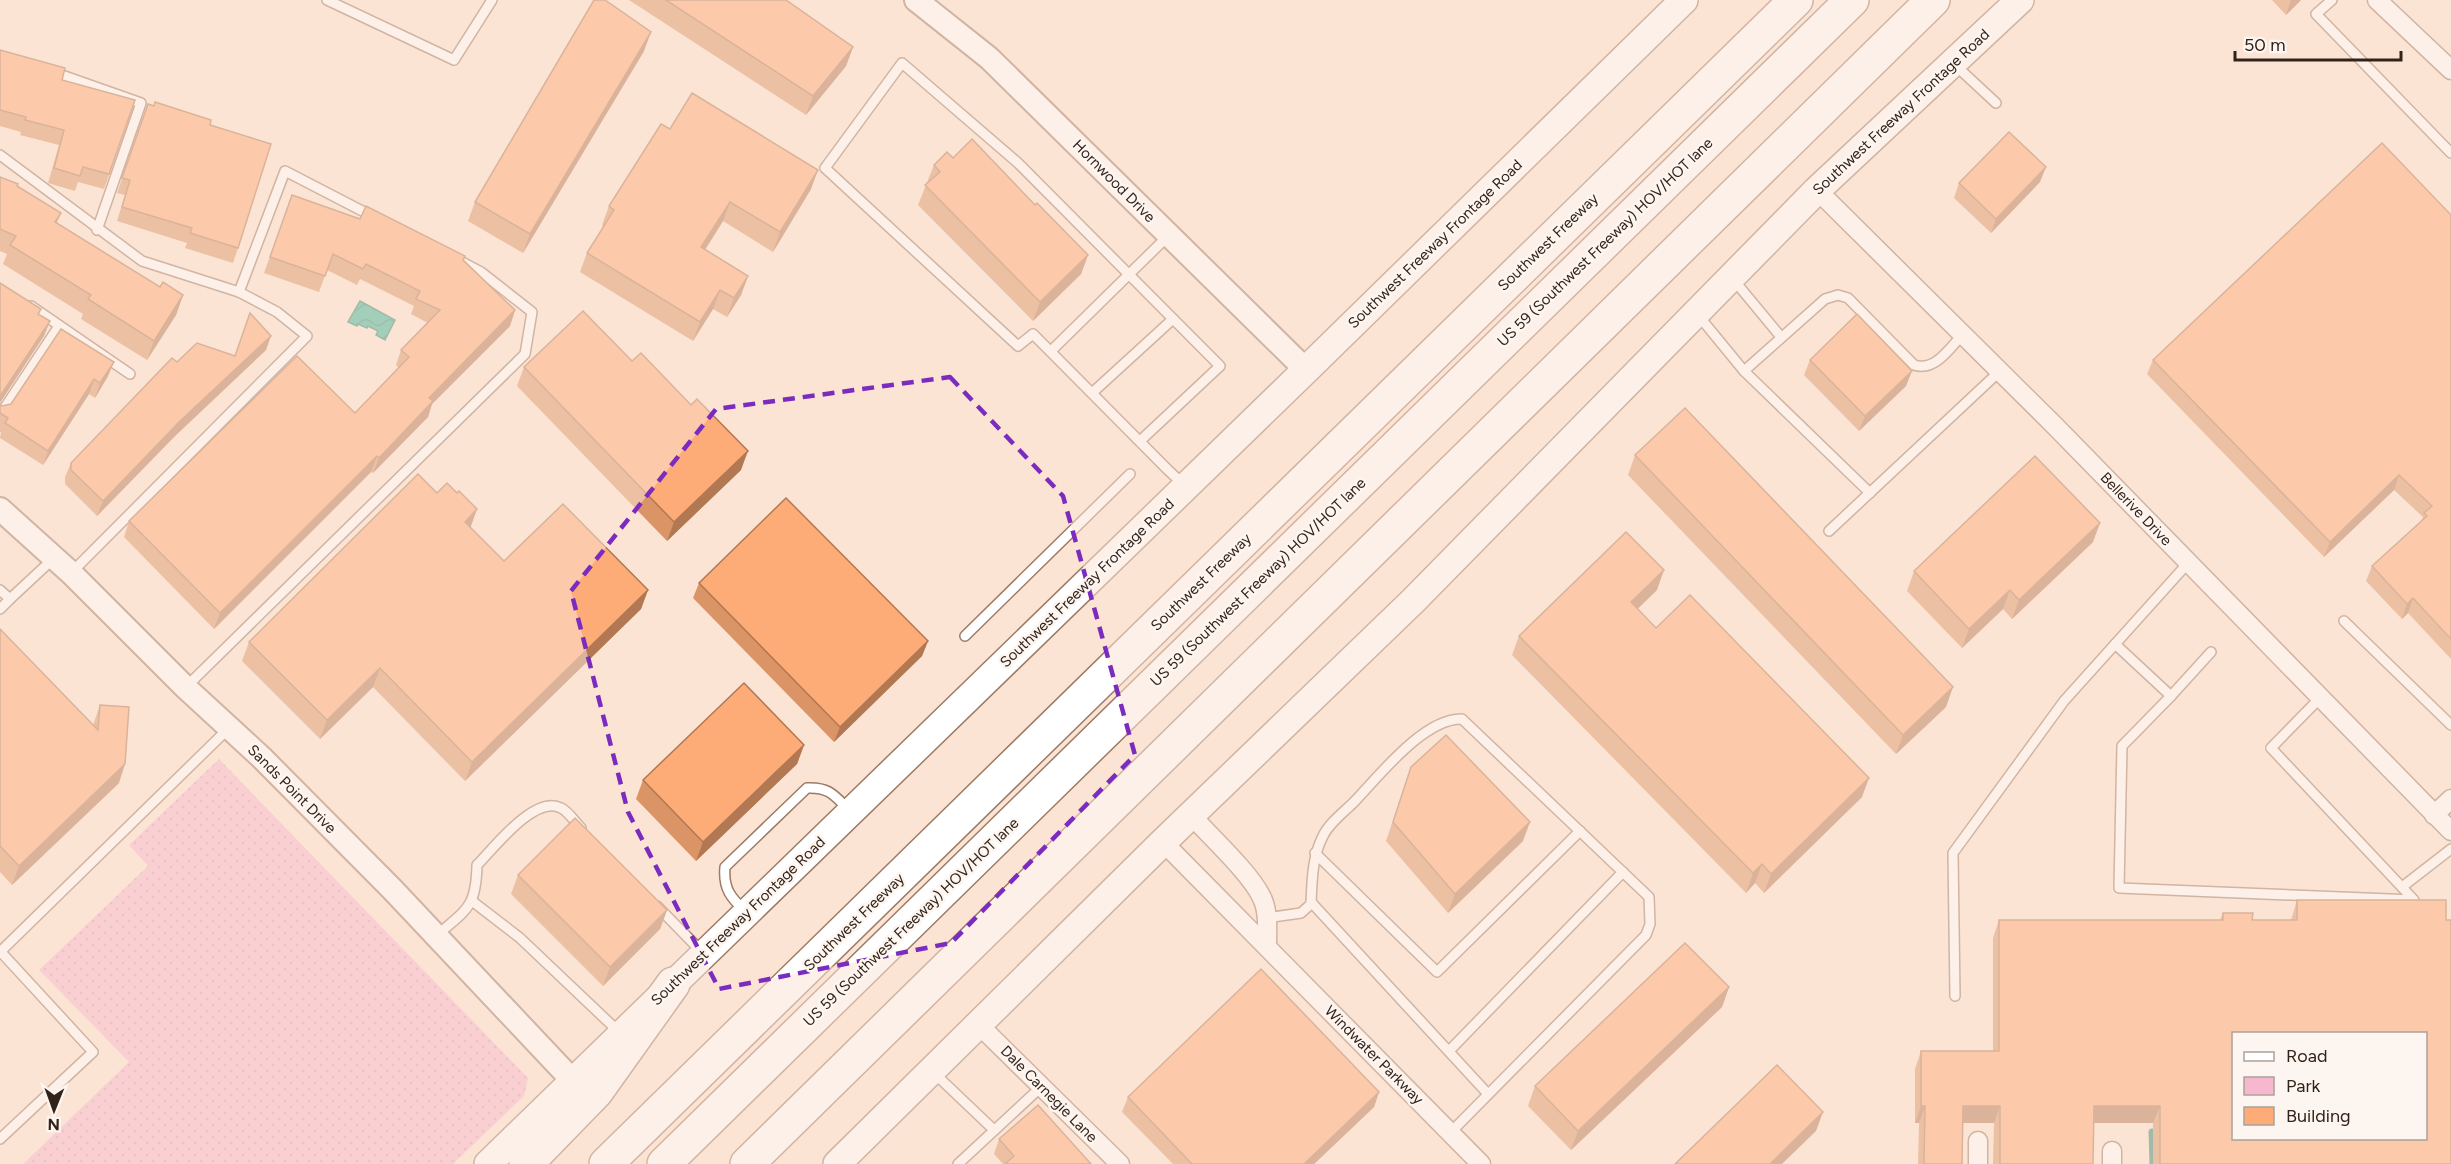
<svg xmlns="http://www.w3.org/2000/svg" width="2451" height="1164" font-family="Figtree,sans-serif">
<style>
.green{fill:url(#green-dots)}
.water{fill:url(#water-waves);stroke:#358972;stroke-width:1.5}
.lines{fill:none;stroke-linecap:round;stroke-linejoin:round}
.stream{stroke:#358972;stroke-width:7}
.service-casing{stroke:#9d7b64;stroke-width:12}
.minor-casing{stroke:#9d7b64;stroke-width:21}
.tertiary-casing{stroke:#9d7b64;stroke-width:26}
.secondary-casing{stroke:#9d7b64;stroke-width:30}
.motorway-casing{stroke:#9d7b64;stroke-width:36}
.service{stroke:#fff;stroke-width:9}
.minor{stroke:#fff;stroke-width:18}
.tertiary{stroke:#fff;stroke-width:22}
.secondary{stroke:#fff;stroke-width:27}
.motorway{stroke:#fff;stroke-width:33}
.wall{fill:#da9466}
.shaded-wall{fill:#b17853}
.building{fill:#fdac77;stroke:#b17853;stroke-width:1.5;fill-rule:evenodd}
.marked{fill:none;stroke:#7b2cbf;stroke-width:4.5;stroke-dasharray:12 8;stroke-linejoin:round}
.labels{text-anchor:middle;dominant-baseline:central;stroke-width:5;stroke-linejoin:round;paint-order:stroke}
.street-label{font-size:15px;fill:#32231a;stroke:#fdf5f0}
</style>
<defs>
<pattern id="green-dots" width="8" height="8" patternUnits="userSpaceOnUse" patternTransform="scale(1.5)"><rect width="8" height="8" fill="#f7b7cf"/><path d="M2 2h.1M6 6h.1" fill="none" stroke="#d49db1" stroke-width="1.8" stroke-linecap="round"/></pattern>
<pattern id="water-waves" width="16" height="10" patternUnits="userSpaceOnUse" patternTransform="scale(1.5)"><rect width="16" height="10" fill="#36b598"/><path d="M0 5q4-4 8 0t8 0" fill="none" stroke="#2e937b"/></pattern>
</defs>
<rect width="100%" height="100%" fill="#fce4d5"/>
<path class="green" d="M219,759l309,319 -4,18 -71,68h-430l106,-102 -90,-92 109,-104 -19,-21z"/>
<path class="water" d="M360,301l35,19 -10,20 -9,-5 2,-4 -10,-5 -1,2 -9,-4 -1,2 -9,-4z"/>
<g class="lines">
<path class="stream" d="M2152,1132l1,32"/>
<g class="service-casing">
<g id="service">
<path d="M327,0l127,60 38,-60"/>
<path d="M2332,0l-16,14 135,139"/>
<path d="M1954,64l42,39"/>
<path d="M53,72l88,31 -44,127"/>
<path d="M0,155l142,106 97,31 38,20 30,24 -235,236"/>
<path d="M1733,279l48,58"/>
<path d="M239,292l46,-121 87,45"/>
<path d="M31,306l99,68"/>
<path d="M1698,315l46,56 126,122"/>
<path d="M1051,351l118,-116"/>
<path d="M1744,371l81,-72 13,-4 10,3 66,67c21,7 36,-17 49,-31"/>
<path d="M1092,393l81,-74"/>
<path d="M0,415l59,-89"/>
<path d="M1140,441l80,-75 -202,-203 -116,-100 -77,105 193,178 15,-12 135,136 16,15"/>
<path d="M1829,531l171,-160"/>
<path d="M0,590l10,9 44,-41"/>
<path d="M0,609l10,-10"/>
<path d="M2344,621l107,104"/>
<path d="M965,636l165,-162"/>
<path d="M2115,644l56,52 40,-44"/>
<path d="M186,687l339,-333 7,-42 -51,-40 -19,-10"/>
<path d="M2171,696l-49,50 -3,142 295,12 -143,-152 49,-50"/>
<path d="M1315,853l122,119 143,-141"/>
<path d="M2402,887l49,-38"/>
<path d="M472,901l48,37 99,94"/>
<path d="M1311,902l177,192"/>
<path d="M657,906l45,46"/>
<path d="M746,912c-15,-14 -23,-23 -21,-45l82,-79c22,-1 27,7 42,22"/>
<path d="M1266,918l35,-5 10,-9c1,-23 1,-47 12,-68 6,-13 21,-24 31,-34 25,-26 70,-84 108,-83l187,178 1,27 -4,11 -196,198"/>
<path d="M436,936c31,-27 40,-28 41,-71 17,-17 58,-71 84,-57 7,3 14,14 20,20"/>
<path d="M0,951l93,101 -93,87"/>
<path d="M0,952l229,-224"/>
<path d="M1955,996l-2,-143 111,-152 124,-138"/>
<path d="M1449,1051l174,-179"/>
<path d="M933,1072l61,58"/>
<path d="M958,1164l83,-77"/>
</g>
</g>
<g class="minor-casing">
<g id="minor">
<path d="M2377,0l74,70"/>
<path d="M1817,190l238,236 396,405"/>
<path d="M1191,815c19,21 59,58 70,81 8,14 6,35 6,50"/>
<path d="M2434,815l17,-16"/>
<path d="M1163,842l318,322"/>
<path d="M978,1024l142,140"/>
<path d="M1978,1164v-23"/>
<path d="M2112,1164v-13"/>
</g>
</g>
<g class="tertiary-casing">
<g id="tertiary">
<path d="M916,0l73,58 317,312"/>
<path d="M0,509l71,64 115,115 75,69 131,132 181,192"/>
</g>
</g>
<g class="secondary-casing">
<g id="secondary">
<path d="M488,1164l818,-794 378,-370"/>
<path d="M837,1164l326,-322 250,-241 404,-411 203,-190"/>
</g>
</g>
<g class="motorway-casing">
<g id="motorway">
<path d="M526,1164l70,-72 77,-108"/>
<path d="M606,1164l1190,-1164"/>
<path d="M664,1164l1188,-1164"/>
<path d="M747,1164l1186,-1164"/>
</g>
</g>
<use href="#service" class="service"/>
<use href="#minor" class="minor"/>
<use href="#tertiary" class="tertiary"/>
<use href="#secondary" class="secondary"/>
<use href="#motorway" class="motorway"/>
</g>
<g class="wall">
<path d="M629,0h157l67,47 -7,19 -40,49z"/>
<path d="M2272,0h29l-15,15z"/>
<path d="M0,50l62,30 73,20 -31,89 -26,-7 -3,9 -27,-8 11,-38 -39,-10 1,-3 -21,-6z"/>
<path d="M644,51l-121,202 -55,-32 7,-19z"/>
<path d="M148,104l62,21 28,123 -5,15 -48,-15 2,-5 -70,-22 8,-26 -8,-2z"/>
<path d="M670,129l141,60 -38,63 -50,-31 -18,29 43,26 -7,19 -14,22 -14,-8 -20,32 -113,-69 7,-19 17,-26 -2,-2 7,-19z"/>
<path d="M953,158l82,47 53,50 -7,19 -48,47 -115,-116 16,-40z"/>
<path d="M0,177l17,9 44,27 -4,10 103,64 23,8 -7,20 -29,45 -66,-41 2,-5 -80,-50 4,-10 -7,-3z"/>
<path d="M2040,182l-49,51 -37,-35 5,-15z"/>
<path d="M292,195l173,61 -1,4 51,50 -5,16 -78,78 -4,13 -55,56 -2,-1 -157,157 -90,-92 5,-16 226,-108 44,-45 -3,-3 5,-15 27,-27 -17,-9 3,-8 -54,-27 -3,6 -30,-15 -8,22 -55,-19z"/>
<path d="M2451,215v444l-43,-46 -6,6 -36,-38 6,-15 49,-45 2,-4 -29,-27 -70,67 -177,-183 6,-14z"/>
<path d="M61,329l47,47 -13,22 -6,-4 -46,71 -43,-27 1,-6h-1v-28l2,2 9,-2z"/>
<path d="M266,350l-91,86 -78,80 -32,-32v-7l6,-14 106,-101 58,-6z"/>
<path d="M1810,360l96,26 -47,45 -55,-56z"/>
<path d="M632,361l109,109 -74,71 -150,-155 7,-19z"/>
<path d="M1635,455l311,252 -50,47 -268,-279z"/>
<path d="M437,493h20l20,16 -7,18 34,34 144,29 -7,19 -176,172 -92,-94 -53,52 -78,-78 7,-19z"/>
<path d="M2093,542l-81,77 -9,-10 -41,39 -55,-57 7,-20z"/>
<path d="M699,583l229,58 -6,15 -88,86 -141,-144z"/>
<path d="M1657,590l-20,19 19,19 206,169 -98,96 -9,-10 -9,10 -234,-238 7,-19z"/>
<path d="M0,629l93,96 7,-20 19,78 -107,102 -12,-13z"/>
<path d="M804,745l-7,19 -101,97 -60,-62 7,-19z"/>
<path d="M1411,767l112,74 -75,72 -62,-72z"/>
<path d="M518,875l149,35 -7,19 -57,57 -92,-92z"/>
<path d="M2297,900l154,264h-298v-41h-60v41h-100l1,-41h-31l-1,41h-44l1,-41h-4v-54l6,-18h72v-113l6,-18h221l3,-7 29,7h39z"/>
<path d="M1729,987l-7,20 -151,143 -43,-44 7,-20z"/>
<path d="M1379,1092l-5,15 -60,57h-141l-51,-52 6,-15z"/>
<path d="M999,1139l92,25h-88l-9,-10z"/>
</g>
<g class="shaded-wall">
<path d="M2291,0h10l-15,15z"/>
<path d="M651,32l-7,19 -121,202 7,-19z"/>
<path d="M853,47l-7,19 -40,49 7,-19z"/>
<path d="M2046,167l-6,15 -49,51 5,-14z"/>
<path d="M818,170l-7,19 -38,63 7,-20z"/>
<path d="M730,202l-7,19 -29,46 7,-20z"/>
<path d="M1088,255l-7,19 -48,47 7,-19z"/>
<path d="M748,276l-7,19 -14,22 7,-19z"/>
<path d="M720,290l-7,19 -20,32 7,-19z"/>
<path d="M183,295l-7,20 -29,45 7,-19z"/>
<path d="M515,310l-5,16 -78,78 -4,13 -55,56 6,-15 50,-60z"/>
<path d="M50,321l-6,15 -44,67v-7z"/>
<path d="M271,336l-5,14 -91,86 -78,80 6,-15 77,-80z"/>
<path d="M114,362l-6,14 -13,22 5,-15z"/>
<path d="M1912,371l-6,15 -47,45 6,-15z"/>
<path d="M94,379l-5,15 -46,71 5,-14z"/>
<path d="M748,451l-7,19 -74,71 7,-19z"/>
<path d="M377,456l-6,16 -157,157 6,-16z"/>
<path d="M2399,475l-5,15 -70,67 6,-15z"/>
<path d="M477,509l-7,20 -5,-7z"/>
<path d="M2100,523l-7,19 -81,77 7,-19z"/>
<path d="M1664,570l-7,20 -33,32 7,-20z"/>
<path d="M648,590l-7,19 -176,172 7,-19z"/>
<path d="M2010,590l-7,19 -41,39 7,-19z"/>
<path d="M2413,598l-5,15 -6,6 5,-15z"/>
<path d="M928,641l-6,15 -88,86 6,-15z"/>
<path d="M380,668l-7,19 -53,52 7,-19z"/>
<path d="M1953,687l-7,20 -50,47 7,-19z"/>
<path d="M804,745l-7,19 -101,97 7,-19z"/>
<path d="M125,764l-6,19 -107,102 7,-19z"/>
<path d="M1869,778l-7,19 -98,96 7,-19z"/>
<path d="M1530,822l-7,19 -75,72 7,-19z"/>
<path d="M1762,864l-7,19 -9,10 7,-20z"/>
<path d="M667,910l-7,19 -57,57 7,-19z"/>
<path d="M1729,987l-7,20 -151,143 7,-19z"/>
<path d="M1379,1092l-5,15 -60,57h-10z"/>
<path d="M1921,1106h4l-6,17h-4z"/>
<path d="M1963,1106h37l-6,17h-38z"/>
<path d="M2094,1106h66l-7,17h-66z"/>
<path d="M1823,1112l-7,19 -34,33h-12z"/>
</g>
<g class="building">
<path d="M594,0h11l46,32 -121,202 -55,-32z"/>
<path d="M666,0h120l67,47 -40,49z"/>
<path d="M0,50l65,18 -3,12 73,20 -26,74 -26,-7 -3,9 -26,-8 10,-38 -39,-10 1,-3 -26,-7z"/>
<path d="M692,93l126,77 -38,62 -50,-30 -29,45 47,29 -14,22 -14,-8 -20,32 -113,-69 27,-43 -5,-4 52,-82 9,5z"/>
<path d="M155,102l56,18 -1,5 61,19 -33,104 -48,-15 2,-5 -70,-21 8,-27 -8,-2 26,-74 6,2z"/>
<path d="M2009,132l37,35 -50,52 -37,-36z"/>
<path d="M972,139l63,66 2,-2 51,52 -48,47 -115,-117 15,-13 -6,-7 13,-13 6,6z"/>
<path d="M2382,143l69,72v424l-38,-41 -6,6 -35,-38 55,-50 -3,-3 8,-7 -33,-31 -69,67 -177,-182z"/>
<path d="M0,177l18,7 -1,2 44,27 -6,9 105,65 3,-5 20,13 -29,46 -66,-42 3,-4 -81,-50 6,-9 -16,-7z"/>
<path d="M292,195l68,24 6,-13 99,50 -2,4 52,50 -86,88 4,3 -54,57 -2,-2 -157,157 -91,-92 168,-165 58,57 54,-56 -8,-7 39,-40 -24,-11 4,-8 -54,-27 -3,5 -30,-15 -8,22 -55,-19z"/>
<path d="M0,283l41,26 -3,5 12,7 -50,75z"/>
<path d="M583,311l49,50 9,-8 50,52 6,-6 51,52 -74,71 -150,-155z"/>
<path d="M250,313l21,23 -91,85 -77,80 -32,-31v-7l101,-105 5,4 20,-19 38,13z"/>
<path d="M1857,314l55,57 -47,45 -55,-56z"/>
<path d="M61,329l53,33 -14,21 -6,-4 -46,72 -43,-28 3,-5 -8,-5v-9l2,2 9,-2z"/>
<path d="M1685,408l268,279 -50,48 -268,-280z"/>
<path d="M2035,456l65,67 -81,77 -9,-10 -41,39 -55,-58z"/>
<path d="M418,474l19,19 10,-10 10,10 2,-2 18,18 -12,13 39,39 59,-57 85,86 -176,172 -92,-94 -53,52 -78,-78z"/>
<path d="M786,498l142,143 -88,86 -141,-144z"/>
<path d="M1626,532l38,38 -33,32 25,26 34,-33 179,183 -98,96 -9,-10 -9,9 -234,-237z"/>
<path d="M0,629l98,101 2,-25 29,2 -4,57 -106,102 -19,-20z"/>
<path d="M744,683l60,62 -101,97 -60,-62z"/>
<path d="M1446,735l84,87 -75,72 -62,-72 18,-55z"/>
<path d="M575,818l92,92 -57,57 -92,-92z"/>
<path d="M2297,900h149v20h5v244h-291v-58h-66l-1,58h-93v-58h-37l-1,58h-38l1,-58h-4v-55h78v-131h224v-7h30l-1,7h45zM2234,1034h192v104h-192z"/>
<path d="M1685,943l44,44 -151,144 -43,-45z"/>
<path d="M1261,969l118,123 -75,72h-112l-64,-67z"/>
<path d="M1777,1065l46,47 -53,52h-95z"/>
<path d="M1038,1105l53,59h-86l9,-8 -15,-17z"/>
</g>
<path d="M0 0H2451V1164H0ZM950,377l113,119 72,259 -184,188 -232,46 -91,-177 -57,-221 145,-182z" fill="#fce4d5" fill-opacity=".55" fill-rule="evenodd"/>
<path class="marked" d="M950,377l113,119 72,259 -184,188 -232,46 -91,-177 -57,-221 145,-182z"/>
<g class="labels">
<g class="street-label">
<text transform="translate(1901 112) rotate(-43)">Southwest Freeway Frontage Road</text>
<text transform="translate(1114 181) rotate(45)">Hornwood Drive</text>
<text transform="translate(1548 242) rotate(-44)">Southwest Freeway</text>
<text transform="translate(1605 242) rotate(-44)">US 59 (Southwest Freeway) HOV/HOT lane</text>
<text transform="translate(1435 244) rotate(-44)">Southwest Freeway Frontage Road</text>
<text transform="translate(2136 509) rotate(46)">Bellerive Drive</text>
<text transform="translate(1201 582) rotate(-44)">Southwest Freeway</text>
<text transform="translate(1258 582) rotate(-44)">US 59 (Southwest Freeway) HOV/HOT lane</text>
<text transform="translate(1087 583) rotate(-44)">Southwest Freeway Frontage Road</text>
<text transform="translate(292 789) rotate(45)">Sands Point Drive</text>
<text transform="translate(738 921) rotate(-44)">Southwest Freeway Frontage Road</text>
<text transform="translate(854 922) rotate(-44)">Southwest Freeway</text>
<text transform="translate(911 922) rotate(-44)">US 59 (Southwest Freeway) HOV/HOT lane</text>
<text transform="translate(1374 1055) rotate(45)">Windwater Parkway</text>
<text transform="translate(1049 1094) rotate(45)">Dale Carnegie Lane</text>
</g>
</g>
<rect x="2232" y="1032" width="195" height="108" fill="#fdf5f0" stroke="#aca19a" stroke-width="1.5"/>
<rect x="2244" y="1052" width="30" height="9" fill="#ffffff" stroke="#aca19a" stroke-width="1.5"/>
<text x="2286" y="1062" font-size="18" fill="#32231a">Road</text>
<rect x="2244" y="1077" width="30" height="18" fill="#f7b7cf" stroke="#aca19a" stroke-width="1.5"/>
<text x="2286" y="1092" font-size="18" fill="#32231a">Park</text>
<rect x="2244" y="1107" width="30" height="18" fill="#fdac77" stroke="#aca19a" stroke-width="1.5"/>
<text x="2286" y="1122" font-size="18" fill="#32231a">Building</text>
<g transform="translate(54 1110) rotate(181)" stroke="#fdf5f0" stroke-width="4.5" paint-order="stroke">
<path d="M0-4.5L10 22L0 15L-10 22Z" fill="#32231a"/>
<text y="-9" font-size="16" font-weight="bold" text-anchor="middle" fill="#32231a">N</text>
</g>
<path d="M2235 51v9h166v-9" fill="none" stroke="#32231a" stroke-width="3"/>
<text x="2244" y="51" font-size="18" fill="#32231a" stroke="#fdf5f0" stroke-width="4.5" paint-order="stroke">50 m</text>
</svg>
